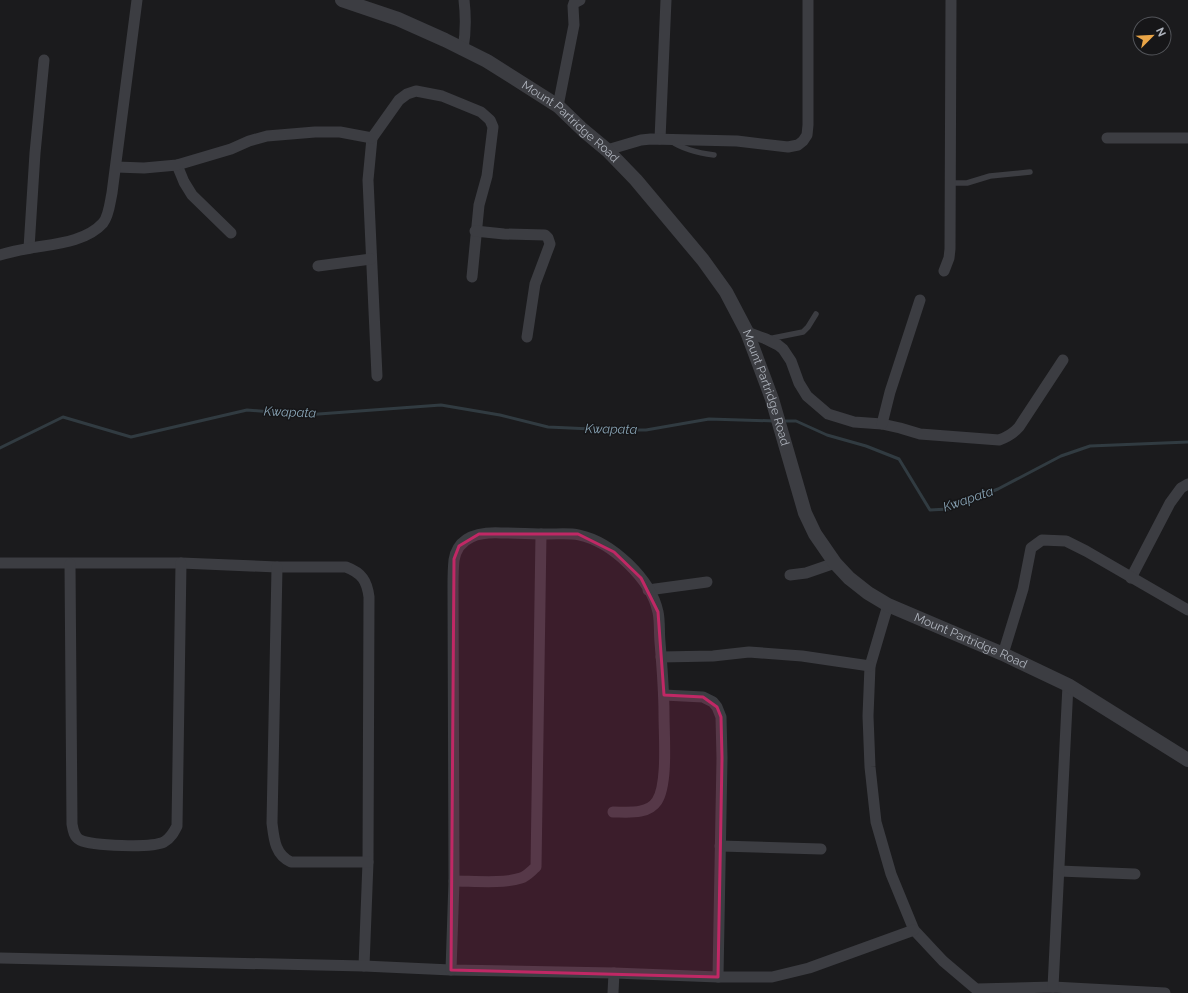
<svg xmlns="http://www.w3.org/2000/svg" width="1188" height="993" font-family="Raleway,sans-serif">
<style>
.lines{fill:none;stroke-linecap:round;stroke-linejoin:round}
.stream{stroke:#313b41;stroke-width:3}
.service{stroke:#3c3d42;stroke-width:5.5}
.minor{stroke:#3c3d42;stroke-width:11}
.tertiary{stroke:#3c3d42;stroke-width:14}
.marked{fill:#c02865;fill-opacity:0.2;stroke:#c02865;stroke-width:3;stroke-linejoin:round}
.labels{text-anchor:middle;dominant-baseline:central;stroke-width:3;stroke-linejoin:round;paint-order:stroke}
.street-label{font-size:12px;fill:#aeb3bc;stroke:#161618}
.water-label{font-size:13px;font-style:italic;fill:#88a3b4;stroke:#161618}
</style>
<rect width="100%" height="100%" fill="#1b1b1d"/>
<g class="lines">
<g class="stream">
<path d="M782,421h14l31,14 39,11 33,13 31,51 18,-1 50,-20 63,-33 29,-10 98,-4"/>
<path d="M0,448l63,-31 68,20 116,-27 58,5 136,-10 59,10 48,12 66,3h32l63,-11 66,2"/>
</g>
<g class="service">
<path d="M671,141c13,9 27,12 43,14"/>
<path d="M951,183h16l23,-7 40,-4"/>
<path d="M768,339l35,-7 5,-5 8,-13"/>
</g>
<g class="minor">
<path d="M463,49c3,-17 3,-32 1,-49"/>
<path d="M558,106l16,-81 -1,-19 1,-3 6,-3"/>
<path d="M372,138l-4,42 9,196"/>
<path d="M1107,138h81"/>
<path d="M660,139l6,-139"/>
<path d="M607,150l34,-10 10,-1 86,2 51,6 10,-2 5,-4 4,-6 1,-10v-125"/>
<path d="M177,165l7,17 8,13 39,38"/>
<path d="M116,167l28,1 33,-3 54,-16 18,-8 18,-5 48,-4h25l32,6 27,-38 8,-6 9,-3 26,5 39,16 9,8 3,7 -6,49 -8,29 -7,72"/>
<path d="M475,231l29,3 41,1 3,3 2,6 -15,40 -8,53"/>
<path d="M29,248l6,-95 9,-93"/>
<path d="M0,255c10,-3 20,-5 31,-7 23,-4 55,-6 72,-25 6,-7 7,-21 9,-30l25,-193"/>
<path d="M318,266l53,-7"/>
<path d="M944,271l5,-13 1,-9 1,-249"/>
<path d="M747,332l19,7 12,6 5,4 8,12 8,22 8,13 21,18 26,8 28,2 18,4 20,6 79,6c8,-3 14,-6 20,-13l44,-67"/>
<path d="M882,424l8,-32 30,-92"/>
<path d="M0,563h181l96,4h69c16,6 21,14 23,30l-1,265 -4,104"/>
<path d="M70,564l2,260c1,6 2,13 8,16 12,6 72,8 84,2 7,-4 10,-10 13,-16l4,-263"/>
<path d="M277,567l-5,256c2,16 3,32 19,39h77"/>
<path d="M790,575l16,-2 29,-10"/>
<path d="M1131,578l39,-75 11,-15 7,-4"/>
<path d="M648,590l59,-8"/>
<path d="M888,605l-18,61 -2,50 2,51 6,55 15,52 23,56 29,31 33,28 77,-2 112,6"/>
<path d="M1003,654l20,-65 8,-41 11,-8 24,1 20,10 102,59"/>
<path d="M661,657l52,-1 36,-4 53,4 68,10"/>
<path d="M664,695l39,2 10,5 4,5 4,10 1,41 -4,219"/>
<path d="M720,846l101,3"/>
<path d="M1059,871l76,3"/>
<path d="M454,881c19,0 49,3 67,-3 6,-2 10,-7 15,-11l5,-333"/>
<path d="M0,958l364,8 87,4 163,3 104,4h54l37,-9 105,-38"/>
<path d="M451,970l3,-89 -1,-294c0,-9 0,-18 1,-27 4,-24 26,-28 47,-27 16,0 32,1 48,1 10,0 21,-1 30,1 33,7 72,44 79,77 2,9 1,20 2,30 2,24 4,48 4,72 0,22 4,70 -7,87 -9,14 -30,11 -44,11"/>
<path d="M1053,987l15,-302"/>
<path d="M613,993l1,-20"/>
</g>
<path class="tertiary" id="s1" d="M342,0l56,19 47,21 42,21 71,45 25,24 24,20 29,30 67,80 23,32 21,40 25,67 33,114 10,21 20,29 14,15 19,15 20,12 115,49 65,31 120,75"/>
</g>
<path class="marked" d="M479,534h99l36,18 27,26 17,34 6,83 39,2 14,10 4,10 1,41 -4,219 -267,-7 3,-411 5,-13z"/>
<g class="labels">
<g class="street-label">
<text stroke="none"><textPath href="#s1" startOffset="261">Mount Partridge Road</textPath></text>
<text stroke="none"><textPath href="#s1" startOffset="597">Mount Partridge Road</textPath></text>
<text stroke="none"><textPath href="#s1" startOffset="945">Mount Partridge Road</textPath></text>
</g>
<g class="water-label">
<text transform="translate(290 412) rotate(2)">Kwapata</text>
<text transform="translate(611 429) rotate(1)">Kwapata</text>
<text transform="translate(968 499) rotate(-19)">Kwapata</text>
</g>
</g>
<g transform="translate(1152 36) rotate(66)"><circle r="19" fill="#161618" stroke="#53555a"/>
<path d="M0-3L7 15L0 10L-7 15Z" fill="#e9a547"/>
<text y="-6" font-size="11" font-weight="bold" text-anchor="middle" fill="#aeb3bc">N</text>
</g>
</svg>
